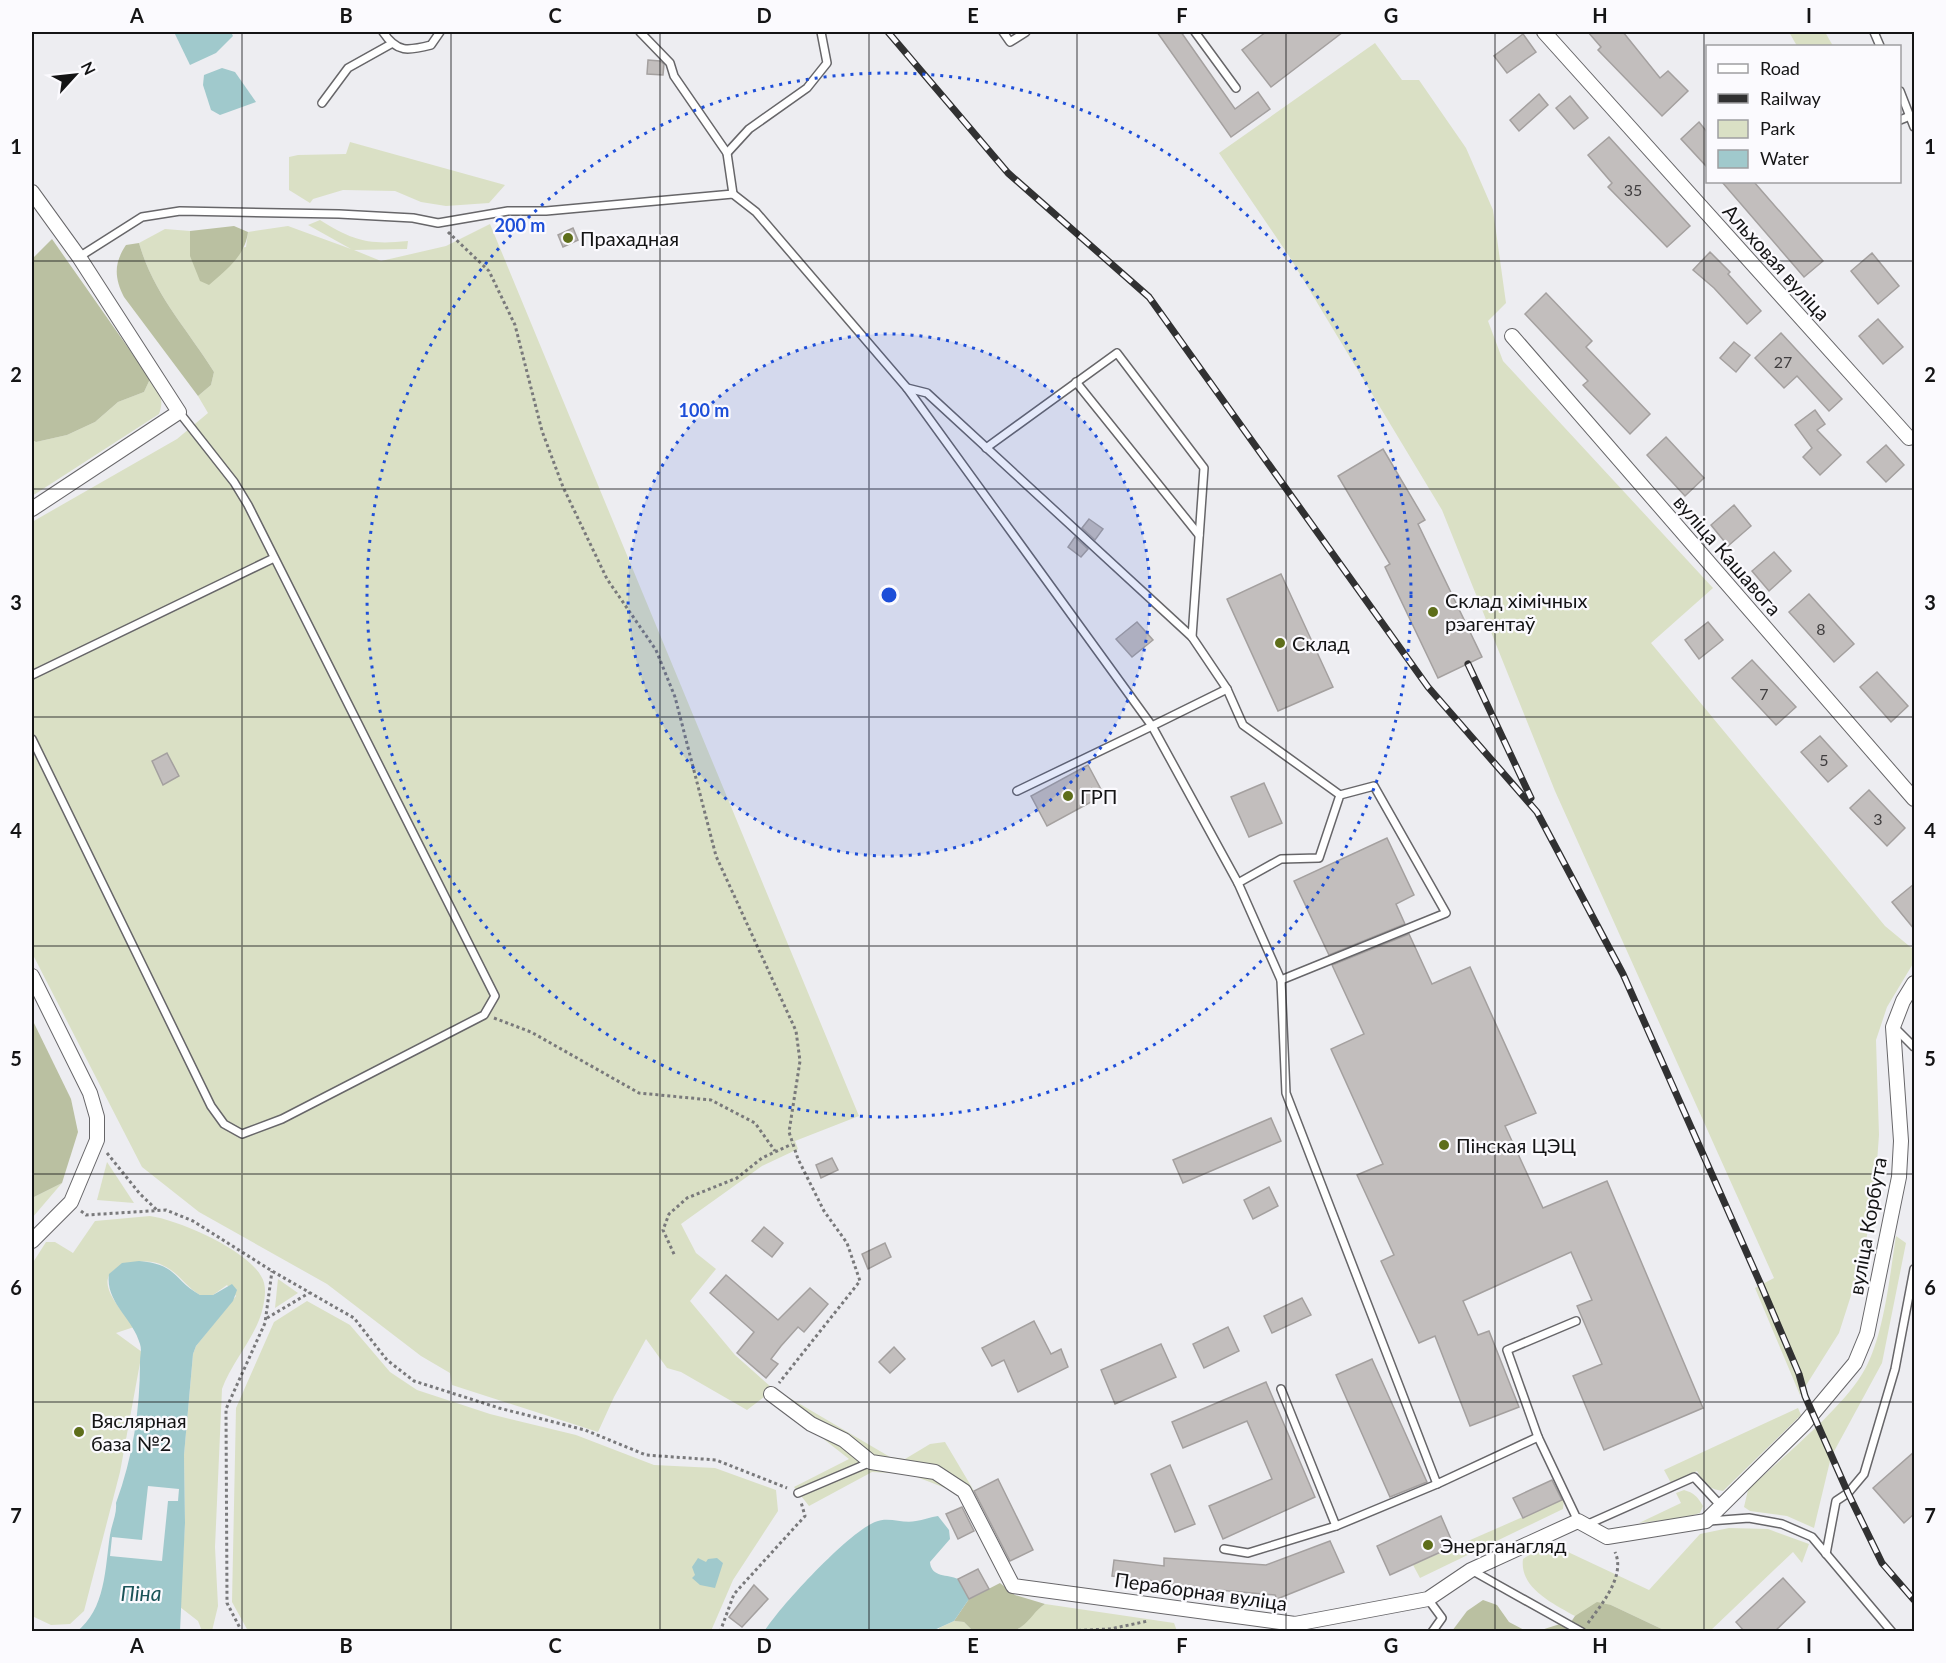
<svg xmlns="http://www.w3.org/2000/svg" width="1946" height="1663" font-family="Lato,sans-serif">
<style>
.green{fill:#dae0c5}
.forest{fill:#bac0a1}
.water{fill:#a0c9cc}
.pier{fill:#ededf1}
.building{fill:#c2bebd;stroke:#a4a09f;stroke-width:1.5}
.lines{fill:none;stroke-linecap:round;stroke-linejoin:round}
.service-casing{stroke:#676669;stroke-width:10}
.minor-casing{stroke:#676669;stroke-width:16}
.path{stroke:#79797b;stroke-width:3;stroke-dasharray:3 3;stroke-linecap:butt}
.service{stroke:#fff;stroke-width:7}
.minor{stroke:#fff;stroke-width:14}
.rail-casing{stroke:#313132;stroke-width:7}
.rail{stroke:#fbfafe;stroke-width:4.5;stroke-dasharray:14;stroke-linecap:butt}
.grid{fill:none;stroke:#141415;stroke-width:1.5;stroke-opacity:0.55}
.ring{fill:none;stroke:#1d4ed8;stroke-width:3;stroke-dasharray:3 6}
.poi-dot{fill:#5e6e1a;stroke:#fbfafe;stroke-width:2}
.labels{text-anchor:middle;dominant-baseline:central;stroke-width:4.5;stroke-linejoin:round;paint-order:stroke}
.number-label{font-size:16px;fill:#403e3f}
.poi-label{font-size:20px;fill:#141415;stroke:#fbfafe;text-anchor:start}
.street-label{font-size:20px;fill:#141415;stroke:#fbfafe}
.water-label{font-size:21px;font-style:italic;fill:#1a5358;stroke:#fbfafe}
.centre{fill:#1d4ed8;stroke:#fbfafe;stroke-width:3}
.ring-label{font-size:18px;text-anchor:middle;font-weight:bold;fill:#1d4ed8;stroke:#fbfafe;stroke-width:4.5;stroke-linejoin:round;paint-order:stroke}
.neatline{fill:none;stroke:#141415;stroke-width:2}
.grid-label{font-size:20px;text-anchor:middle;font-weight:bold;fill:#141415}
</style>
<rect width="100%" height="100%" fill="#ededf1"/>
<g class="green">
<path d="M1789,32h36l8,14h-36z"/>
<path d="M1375,43l27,37h17l47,68 27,62 13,93 -18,18 15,40 210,227 -62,55 234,283 29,24v12l-27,45 -11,33 3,95 -4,54 -12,69 -24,75 -39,62 -45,-107 19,-10 -219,-487 -113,-281 -153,-254 -70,-103z"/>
<path d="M350,142l155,43 -16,18 -43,3 -25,-4 -26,-11 -52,-1 -30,9 -3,4 -21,-13v-33l9,-2 48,-1z"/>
<path d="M320,220c34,21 48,25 88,21l-1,8 -53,1 27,11 65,-15 44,-22 369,892 -64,25 3,8 -36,17 -81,58 15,29 20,16 -26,32 45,54 36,32 119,70 15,2 25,-15 15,-2 29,49 -16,-1 3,4 -52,-20 -37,-2 -63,34 -15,-19 55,-28 -47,-37 -38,-25 -17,13 -66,-38 -14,-4 -21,-29 -32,58 -16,35 -146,-47 -2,-12 -29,-17 -94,-72 -128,-72 -57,-45 -110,-214v-431l145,-83 31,-26 -10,-17 13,-11 3,-13c-28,-45 -60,-77 -75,-129l26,-14 25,2v25l56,-9 2,-15 40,-6 63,23 -43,-24z"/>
<path d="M150,379c9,12 15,20 9,35l-127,82v-56l4,2 31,-7 28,-13 23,-20 26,-10z"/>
<path d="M107,1162l27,41 -37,-3z"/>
<path d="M62,1183l-30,35v-20z"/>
<path d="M150,1216c29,4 97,34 111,60 6,9 4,21 2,31 -6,29 -31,54 -41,82l-7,158 3,59 -6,25h-10l-4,-10 -18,-14 5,-84 -1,-68 9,-101 3,-8 40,-50 -9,-11 -14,10h-13c-13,-7 -21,-22 -36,-29 -11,-6 -24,-5 -36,-2 -42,11 -9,42 6,63l-18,6 26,19 -22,120 -36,139 -14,13 -19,1 -19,-9v-352l14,-22h9l18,11 22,-32z"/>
<path d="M1896,1236l10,7 -24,120 -51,94 -17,71 -27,-12 -37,-5 -6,-4 4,-17c33,-32 96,-82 117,-121 19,-34 25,-95 31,-133z"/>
<path d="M278,1279l20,14 -23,15z"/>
<path d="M307,1301l43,24 40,47 27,18 73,24 86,21 78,30 61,3 61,22 2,21 -45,69 -22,51h-463l-16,-29 4,-194 38,-86z"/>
<path d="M1798,1408l3,7 -78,76c-15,-2 -19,-7 -26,-20l-26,12 -7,-13z"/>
<path d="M1684,1490c10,3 13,6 19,16l-3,7 -17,5 -44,5 42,-20 -5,-10z"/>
<path d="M1564,1499l-1,10 -143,69 -7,-13z"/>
<path d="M1729,1528l39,1 41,15 -7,19 -9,-11 -83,79h-44l-55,-26 -36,11c-21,-12 -56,-28 -52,-57l19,-12 11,-2 96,45 51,-56z"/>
<path d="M1045,1604l129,19 3,8 -163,1c13,-8 19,-21 31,-28z"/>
<path d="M954,1621l10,1 9,9h-34v-3z"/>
</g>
<g class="forest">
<path d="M234,226l14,6c-3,24 -21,37 -39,53l-9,-4 -10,-25v-25z"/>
<path d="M52,239l98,140 -6,13 -26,10 -23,20 -28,13 -31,7 -4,-2v-181z"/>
<path d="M139,243c15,52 47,84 75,129l-3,13 -13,11 -74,-99c-10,-20 -10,-34 2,-52z"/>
<path d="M32,1019l39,80 7,33 -16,51 -30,15z"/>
<path d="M1000,1583l15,12 30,9c-10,6 -14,16 -24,23 -11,9 -34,4 -48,4l-9,-9 -10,-1 15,-22z"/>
<path d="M1483,1600l14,5 12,17 17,9h-74l15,-20z"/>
<path d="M1597,1602l14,3 55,26 -131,1 25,-8 7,4 8,-12z"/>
</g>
<g class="water">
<path d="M174,32h57l2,4 -17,17 -26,12z"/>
<path d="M222,68l13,4 21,30 -36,13 -9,-5 -8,-25 1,-10z"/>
<path d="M139,1261c39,3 34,19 61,34h13l19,-11 5,6 -4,11 -37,45 -3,8 -9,101 1,68 -5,108 -104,1c30,-22 29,-65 34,-97 2,-12 7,-21 6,-32 17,-46 24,-93 24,-141 0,-7 2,-12 0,-18 -7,-26 -35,-42 -31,-70l13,-11z"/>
<path d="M938,1516l11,14 1,9 -20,23c1,16 18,12 28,17l11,20 -15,22 -22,10 -168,1c16,-26 84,-99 111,-110 14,-6 27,2 41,-1 7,-1 15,-4 22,-5z"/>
<path d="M698,1558l8,4 2,-3 9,-1 6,5 -8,25 -15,-3 -8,-7 3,-3 -3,-8z"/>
</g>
<path class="pier" d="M148,1486l31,3 -1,12h-10l-6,60 -52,-5 2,-19 30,3z"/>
<g class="building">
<path d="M1157,32h24l54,77 23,-17 12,17 -39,28z"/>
<path d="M1266,32h77l-72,55 -29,-37z"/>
<path d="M1588,32h35l37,46 8,-7 20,20 -26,25 -64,-66 3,-3z"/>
<path d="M1523,34l13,18 -29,21 -13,-17z"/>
<path d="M648,60l12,1 4,3 -1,11 -16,-1z"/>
<path d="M1539,94l9,11 -29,26 -9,-11z"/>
<path d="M1570,96l18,22 -14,11 -18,-21z"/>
<path d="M1699,122l8,10v35l-26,-28z"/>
<path d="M1609,137l81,89 -23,21 -59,-60 4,-4 -24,-28z"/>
<path d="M1722,182h32l69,79 -19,16z"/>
<path d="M573,228l5,12 -15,7 -5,-12z"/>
<path d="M1710,252l20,20 -2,2 33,37 -14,13 -33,-36 -21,-18z"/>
<path d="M1872,253l27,33 -21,18 -27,-33z"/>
<path d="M1546,293l46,48 -6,6 64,67 -20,20 -47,-49 5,-4 -63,-67z"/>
<path d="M1878,319l25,28 -20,17 -24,-28z"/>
<path d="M1781,333l61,66 -13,12 -32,-35 -13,12 -29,-30z"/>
<path d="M1734,342l16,13 -14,17 -16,-14z"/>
<path d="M1815,410l10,14 -8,6 24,25 -21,20 -17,-18 9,-9 -17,-23z"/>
<path d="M1666,437l38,41 -19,18 -38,-41z"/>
<path d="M1886,445l18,20 -18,17 -19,-20z"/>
<path d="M1383,449l42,71 -7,4 64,133 -44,21 -53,-111 5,-3 -52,-88z"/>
<path d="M1734,505l17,21 -23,20 -17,-21z"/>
<path d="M1089,519l14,10 -8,11 -13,-12z"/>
<path d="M1075,537l13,12 -7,8 -13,-10z"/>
<path d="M1774,552l17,19 -22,20 -17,-20z"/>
<path d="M1281,574l52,113 -55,24 -51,-112z"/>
<path d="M1809,594l45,50 -20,18 -45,-50z"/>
<path d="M1137,622l16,18 -21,17 -16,-18z"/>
<path d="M1708,622l15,18 -24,19 -14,-19z"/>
<path d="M1752,660l44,47 -20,18 -44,-47z"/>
<path d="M1877,672l31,34 -17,16 -31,-35z"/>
<path d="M1820,736l27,30 -19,16 -27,-30z"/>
<path d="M167,753l12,23 -16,9 -11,-24z"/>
<path d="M1088,765l16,30 -57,31 -16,-30z"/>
<path d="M1264,783l18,40 -33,14 -18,-40z"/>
<path d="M1869,790l36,38 -18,18 -37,-38z"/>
<path d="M1387,838l27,57 -18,9 9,20 -76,31 -35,-74z"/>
<path d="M1914,884v45l-22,-27z"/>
<path d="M1409,934l23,50 38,-17 66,146 -31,13 38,82 64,-27 96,227 -99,42 -31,-74 29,-12 -25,-58 15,-6 -21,-48 -108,49 15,34 11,-4 30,76 -49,19 -35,-90 -16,7 -38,-82 13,-6 -37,-80 26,-11 -52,-115 33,-15 -32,-69z"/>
<path d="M1271,1118l10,23 -98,42 -10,-23z"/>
<path d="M832,1158l6,12 -17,8 -5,-13z"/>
<path d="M1269,1187l9,19 -25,13 -9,-19z"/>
<path d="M764,1227l19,16 -11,14 -20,-16z"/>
<path d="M885,1243l6,14 -23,12 -6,-15z"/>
<path d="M726,1275l52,45 32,-32 18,16 -24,28 -6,-5 -17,19 -10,13 7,5 -12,14 -29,-25 17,-21 -44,-39z"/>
<path d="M1302,1298l9,17 -39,18 -8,-17z"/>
<path d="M1034,1321l17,33 10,-5 7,18 -50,25 -14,-32 -12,6 -10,-18z"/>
<path d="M1228,1327l11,24 -35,17 -11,-24z"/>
<path d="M1161,1344l15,33 -61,27 -14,-34z"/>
<path d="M894,1347l11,12 -15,14 -11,-11z"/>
<path d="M1372,1359l55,123 -37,15 -54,-122z"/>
<path d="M1266,1382l49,115 -92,42 -14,-33 63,-27 -25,-58 -64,27 -11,-26z"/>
<path d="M1914,1452v62l-10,9 -31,-35z"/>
<path d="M1170,1465l25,59 -20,8 -24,-58z"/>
<path d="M998,1479l35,71 -23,11 -36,-70z"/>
<path d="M1552,1480l10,20 -39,18 -10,-20z"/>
<path d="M962,1507l12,24 -16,8 -12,-25z"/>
<path d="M1441,1516l13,30 -64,29 -13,-29z"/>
<path d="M1330,1541l14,31 -67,27 -2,-4 -113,-10v-3l-50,-6 2,-16 50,6v-8l102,7z"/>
<path d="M978,1569l11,20 -20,10 -11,-20z"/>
<path d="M1783,1578l22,24 -31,30h-29l-9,-10z"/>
<path d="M754,1585l14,14 -26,28 -13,-10z"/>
</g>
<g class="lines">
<g class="service-casing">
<g id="service">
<path d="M383,32c14,21 25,19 48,13l9,-13"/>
<path d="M640,32l30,31 4,13 53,77 6,41"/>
<path d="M1003,32l7,10 16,-10"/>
<path d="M1195,32l41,56"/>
<path d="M1874,32l6,14"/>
<path d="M1900,91l14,36"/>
<path d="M322,103l26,-35 43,-24"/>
<path d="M1900,120l10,-4"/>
<path d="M727,153l22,-24 58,-41 20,-25 -6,-31"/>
<path d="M79,257l63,-40 38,-6 159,3 74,4 25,5 70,-12h38l187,-17 23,18 151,176 20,5 265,244 35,52 16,36 97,70 34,-9 72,127 -165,67 -43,-97 43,-24 38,-1 21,-63"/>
<path d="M1076,382l123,153"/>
<path d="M907,388l245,338 75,-37"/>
<path d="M986,448l131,-95 87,115 -12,169"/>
<path d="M32,675l242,-117"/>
<path d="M32,739l179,367 13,18 18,10 40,-15 202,-104 11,-19 -247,-491 -14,-23 -55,-70"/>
<path d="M1017,791l135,-65 86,157"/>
<path d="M1281,980l5,113 151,391 101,-47 40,84"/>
<path d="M1895,1028l19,19"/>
<path d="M1281,1389l55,137"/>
<path d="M1538,1437l-31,-87 69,-29"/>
<path d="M798,1493l73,-31"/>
<path d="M1709,1521l40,-3 33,6 30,13 80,95"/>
<path d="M1586,1525l108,-48 27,29"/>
<path d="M1224,1549l24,4 88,-27 101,-42"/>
<path d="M1826,1554l10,-53 12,-8 16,-19 31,-105 19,-100"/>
<path d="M1473,1571l109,61"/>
<path d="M1428,1599l14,19 -10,14"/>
</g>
</g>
<g class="minor-casing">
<g id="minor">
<path d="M1544,32l365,406"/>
<path d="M32,192l47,65 100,155 -147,97"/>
<path d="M1512,336l402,463"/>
<path d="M32,976l58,117 7,24v23l-26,62 -39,39"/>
<path d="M771,1394l40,30 33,16 27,22 64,10 29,19 49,95 282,38 133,-25 43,-29 107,-49 29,16 99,-16 98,-97 51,-61 12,-29 32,-157 2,-36 -8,-114 10,-26 11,-18"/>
</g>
</g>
<g class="path">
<path d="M448,232l41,39 26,54 27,106 21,56 44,92 49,71 19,47 41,159 80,175 4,30 -11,71 9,27 26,52 23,32 13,38 -81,102"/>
<path d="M494,1018l37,14 108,61 72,7 44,23 20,28"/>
<path d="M107,1153l33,41 18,17"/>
<path d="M81,1211l5,4 80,-5 27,11 79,50 82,47 33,42 27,21 85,27 86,22 61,25 70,5 71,28"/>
<path d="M674,1254l-11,-24 6,-16 18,-16 50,-20 25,-20 30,-14"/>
<path d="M267,1318l42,-25"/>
<path d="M1588,1623c13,-18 38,-47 27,-71"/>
<path d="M242,1632l-15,-29 -1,-194 39,-86 7,-52"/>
<path d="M720,1632l14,-38 71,-78 -4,-14"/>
<path d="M1042,1632l68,-3 38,-8"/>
</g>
<use href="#service" class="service"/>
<use href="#minor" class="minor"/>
<g class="rail-casing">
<g id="rail">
<path d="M888,32l120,141 141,124 279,390 109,125 86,162 138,311 38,89 6,22 43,97 34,70 32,37"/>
<path d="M1468,664l63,134"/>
</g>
</g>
<use href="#rail" class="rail"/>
</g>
<path class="grid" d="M242,32v1600M451,32v1600M660,32v1600M869,32v1600M1077,32v1600M1286,32v1600M1495,32v1600M1704,32v1600M32,261h1882M32,489h1882M32,717h1882M32,946h1882M32,1174h1882M32,1402h1882"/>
<circle cx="889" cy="595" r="261" fill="#1d4ed8" fill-opacity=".12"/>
<g class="ring">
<circle cx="889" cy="595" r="261"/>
<circle cx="889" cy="595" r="522"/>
</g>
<g class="poi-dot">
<circle cx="568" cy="238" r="6"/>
<circle cx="1433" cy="612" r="6"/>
<circle cx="1280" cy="643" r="6"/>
<circle cx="1068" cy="796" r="6"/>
<circle cx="1444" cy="1145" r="6"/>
<circle cx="79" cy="1432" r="6"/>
<circle cx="1428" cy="1545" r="6"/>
</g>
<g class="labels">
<g class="number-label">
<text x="1633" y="189">35</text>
<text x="1783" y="361">27</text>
<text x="1821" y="628">8</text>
<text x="1764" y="693">7</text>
<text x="1824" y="759">5</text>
<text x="1878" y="818">3</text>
</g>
<g class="poi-label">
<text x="580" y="238">Прахадная</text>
<text x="1445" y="600">Склад хімічных<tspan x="1445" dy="23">рэагентаў</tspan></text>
<text x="1292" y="643">Склад</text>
<text x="1080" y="796">ГРП</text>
<text x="1456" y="1145">Пінская ЦЭЦ</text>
<text x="91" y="1420">Вяслярная<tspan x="91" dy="23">база №2</tspan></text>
<text x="1440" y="1545">Энерганагляд</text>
</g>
<g class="street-label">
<text transform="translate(1777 262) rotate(48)">Альховая вуліца</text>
<text transform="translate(1728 555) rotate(49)">вуліца Кашавога</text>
<text transform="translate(1867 1226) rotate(-80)">вуліца Корбута</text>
<text transform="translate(1201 1591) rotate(8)">Пераборная вуліца</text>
</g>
<g class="water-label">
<text x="141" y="1592">Піна</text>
</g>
</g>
<circle cx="889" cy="595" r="9" class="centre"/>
<g class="ring-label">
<text x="520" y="232">200 m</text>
<text x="704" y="417">100 m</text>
</g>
<rect width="1946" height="1663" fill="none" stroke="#fbfafe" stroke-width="66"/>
<rect x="1706" y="45" width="195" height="138" fill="#fbfafe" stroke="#9f9ea1" stroke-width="1.5"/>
<rect x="1718" y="64" width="30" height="9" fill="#ffffff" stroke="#9f9ea1" stroke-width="1.5"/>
<text x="1760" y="75" font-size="18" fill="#141415">Road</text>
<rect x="1718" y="94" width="30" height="9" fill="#313132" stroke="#9f9ea1" stroke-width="1.5"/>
<text x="1760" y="105" font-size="18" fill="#141415">Railway</text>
<rect x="1718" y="120" width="30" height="18" fill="#dae0c5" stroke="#9f9ea1" stroke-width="1.5"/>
<text x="1760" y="135" font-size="18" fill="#141415">Park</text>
<rect x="1718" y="150" width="30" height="18" fill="#a0c9cc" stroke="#9f9ea1" stroke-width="1.5"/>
<text x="1760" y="165" font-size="18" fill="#141415">Water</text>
<g transform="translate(75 75) rotate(63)" stroke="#fbfafe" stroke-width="4.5" paint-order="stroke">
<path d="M0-4.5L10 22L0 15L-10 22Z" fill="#141415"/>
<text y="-9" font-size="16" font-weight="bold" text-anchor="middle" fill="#141415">N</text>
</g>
<rect x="33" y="33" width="1880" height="1597" class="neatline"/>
<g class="grid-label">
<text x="137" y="23">A</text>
<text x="346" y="23">B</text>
<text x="555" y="23">C</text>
<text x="764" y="23">D</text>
<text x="973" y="23">E</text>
<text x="1182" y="23">F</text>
<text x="1391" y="23">G</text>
<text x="1600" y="23">H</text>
<text x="1809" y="23">I</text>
<text x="16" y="154">1</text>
<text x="1930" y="154">1</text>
<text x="16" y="382">2</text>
<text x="1930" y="382">2</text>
<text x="16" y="610">3</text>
<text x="1930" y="610">3</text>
<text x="16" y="838">4</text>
<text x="1930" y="838">4</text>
<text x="16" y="1066">5</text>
<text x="1930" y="1066">5</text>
<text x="16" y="1295">6</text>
<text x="1930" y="1295">6</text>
<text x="16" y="1523">7</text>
<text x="1930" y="1523">7</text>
<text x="137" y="1653">A</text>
<text x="346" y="1653">B</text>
<text x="555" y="1653">C</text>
<text x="764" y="1653">D</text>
<text x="973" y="1653">E</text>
<text x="1182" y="1653">F</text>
<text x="1391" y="1653">G</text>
<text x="1600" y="1653">H</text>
<text x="1809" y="1653">I</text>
</g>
</svg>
